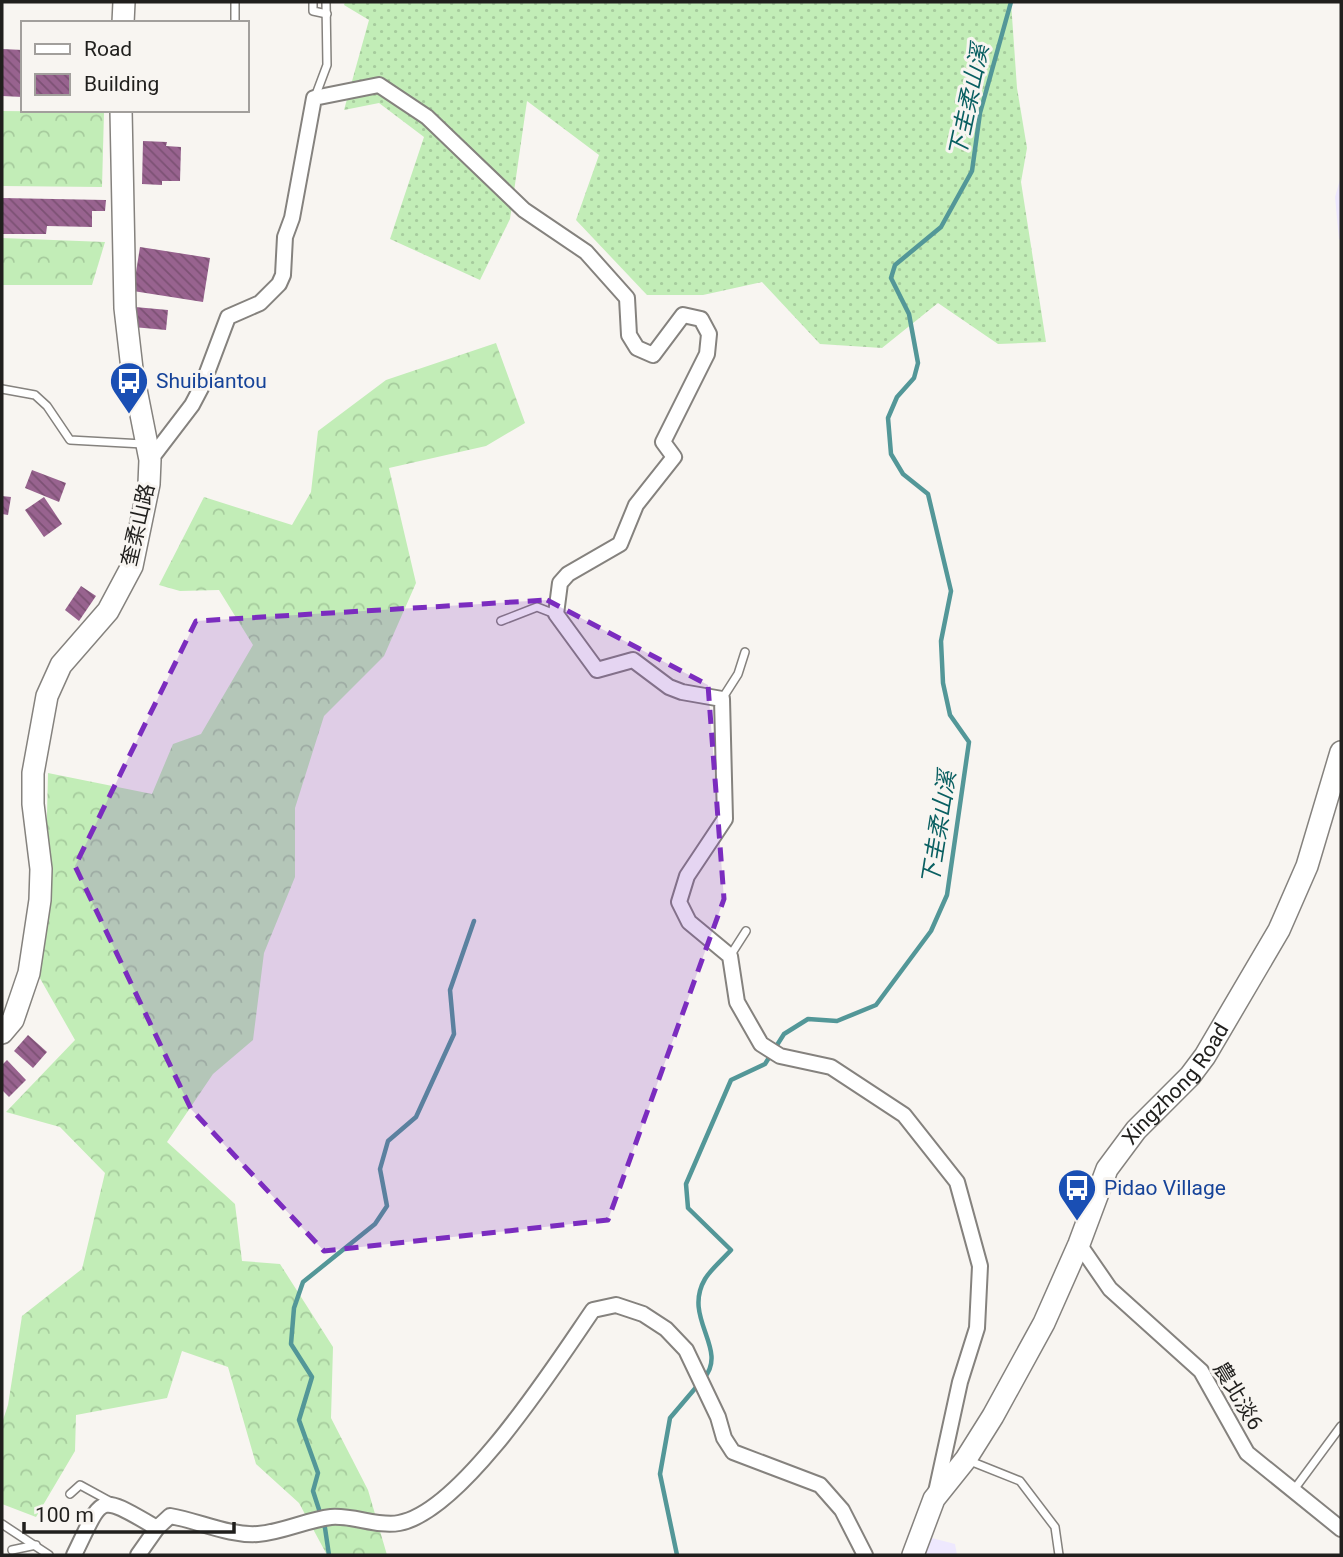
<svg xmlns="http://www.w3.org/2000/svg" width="1343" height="1557" font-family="Roboto,'Noto Sans TC',sans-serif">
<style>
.industrial{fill:#eee8fe}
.grass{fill:url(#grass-dots)}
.forest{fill:url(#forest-crowns)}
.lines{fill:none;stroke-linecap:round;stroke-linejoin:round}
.stream{stroke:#539798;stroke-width:4.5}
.building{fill:url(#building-back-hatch)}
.lane-casing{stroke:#85827e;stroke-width:10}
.street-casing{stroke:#85827e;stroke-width:18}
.secondary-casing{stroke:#85827e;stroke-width:24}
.lane{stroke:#fff;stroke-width:7}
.street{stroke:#fff;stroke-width:14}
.secondary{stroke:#fff;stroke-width:21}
.marked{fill:#7b2cbf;fill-opacity:0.2;stroke:#7b2cbf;stroke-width:5;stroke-dasharray:14 9;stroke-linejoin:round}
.labels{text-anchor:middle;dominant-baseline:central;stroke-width:6;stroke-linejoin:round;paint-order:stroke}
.transit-label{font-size:21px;fill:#164399;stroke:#f8f5f1;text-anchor:start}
.street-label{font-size:21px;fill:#201f1d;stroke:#f8f5f1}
.water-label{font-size:23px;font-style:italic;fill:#095f61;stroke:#f8f5f1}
</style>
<defs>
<pattern id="grass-dots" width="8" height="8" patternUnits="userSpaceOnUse" patternTransform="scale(1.75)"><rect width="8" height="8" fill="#c2edb7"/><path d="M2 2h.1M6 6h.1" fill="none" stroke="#a6cb9d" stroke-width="1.8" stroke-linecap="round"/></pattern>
<pattern id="forest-crowns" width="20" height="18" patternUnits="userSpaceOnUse" patternTransform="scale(1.75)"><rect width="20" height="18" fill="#c2edb7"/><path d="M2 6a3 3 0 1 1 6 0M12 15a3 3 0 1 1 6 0" fill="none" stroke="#a6cb9d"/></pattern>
<pattern id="building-back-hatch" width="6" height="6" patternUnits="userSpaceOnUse" patternTransform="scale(1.75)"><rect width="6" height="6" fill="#98638f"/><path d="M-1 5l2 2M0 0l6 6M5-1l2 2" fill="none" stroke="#7c5174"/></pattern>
</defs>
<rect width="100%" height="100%" fill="#f8f5f1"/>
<g class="industrial">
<path d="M1341,176v64l-2,-1 -4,-42z"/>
<path d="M924,1536l31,8 2,11h-46z"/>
</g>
<path class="grass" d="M345,2h666l6,86 10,60 -6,34 25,160 -48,2 -60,-41 -56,45 -62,-4 -58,-62 -59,13h-56l-71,-75 23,-65 -72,-54 -17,118 -30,61 -90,-41 34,-102 -45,-34 -35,7 25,-90 -25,-15z"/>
<g class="forest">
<path d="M2,111l102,1 -2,75 -100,-1z"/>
<path d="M2,238l103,4 -13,43h-90z"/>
<path d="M496,343l29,80 -39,23 -97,22 27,115 -32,73 -60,60 -29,92v69l-31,76 -11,87 -40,34 -46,68 68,62 7,57 38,3 53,83 -2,71 37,72 19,65h-60l-28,-52 -43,-39 -28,-97 -46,-16 -15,47 -91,17 -1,36 -39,66 -34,-13v-81l6,-18 14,-89 60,-47 23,-96 -45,-46 -54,-15 69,-72 -42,-74 12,-69 3,-124 104,21 21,-50 28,-10 52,-89 -34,-55 -39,1 -21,-6 45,-88 88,28 19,-33 7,-61 68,-51z"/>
</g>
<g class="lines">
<g class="stream">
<path d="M704,1378c25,-29 -22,-60 1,-99 6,-10 18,-20 26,-29l-43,-42 -2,-24 45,-104 34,-16 19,-30 24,-15 29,2 39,-16 55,-74 16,-36 22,-153 -19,-27 -7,-32 -2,-42 10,-50 -23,-97 -25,-20 -12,-20 -3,-36 9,-21 17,-19 4,-15 -9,-49 -18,-36 4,-13 46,-38 31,-56 8,-58 31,-111"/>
<path d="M329,1555l-4,-27 -12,-37 5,-18 -19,-53 13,-43 -21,-33 3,-36 9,-26 72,-58 12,-18 -7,-37 8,-28 28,-24 38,-83 -4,-44 24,-69"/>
<path d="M677,1555l-17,-81 10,-56 28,-33"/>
</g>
</g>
<g class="building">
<path d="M2,49l21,1v47l-21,-1z"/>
<path d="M143,141l24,1 -1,4 15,1 -1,34h-18v4l-20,-1z"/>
<path d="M2,198l104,2 -1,11h-13v16l-45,-1 -1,8h-44z"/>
<path d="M140,247l70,11 -7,44 -70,-11z"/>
<path d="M135,307l33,3 -2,20 -33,-3z"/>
<path d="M32,470l34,13 -7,19 -34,-14z"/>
<path d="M2,496l9,1 -3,18 -6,-1z"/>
<path d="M44,497l18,27 -18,13 -19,-27z"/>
<path d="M81,586l15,10 -17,25 -14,-11z"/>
<path d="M28,1035l19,17 -14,16 -19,-17z"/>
<path d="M7,1060l19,20 -17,17 -7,-7v-25z"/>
</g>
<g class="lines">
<g class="lane-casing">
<g id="lane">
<path d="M313,2v9l14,3"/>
<path d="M235,23v-21"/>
<path d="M315,97l12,-32 -1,-63"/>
<path d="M2,389l33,6 12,11 23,34 73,4"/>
<path d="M501,621l36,-14 18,7"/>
<path d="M722,699l16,-25 7,-22"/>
<path d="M730,956l16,-25"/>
<path d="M970,1461l50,20 35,46 4,28"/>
<path d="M1293,1491l48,-65"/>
<path d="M70,1494l10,-9 33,18"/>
<path d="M2,1524l47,31"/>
<path d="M12,1550l24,-5"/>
</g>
</g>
<g class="street-casing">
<g id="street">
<path d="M150,460l42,-55 10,-19 26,-69 32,-14 19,-19 4,-9 2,-38 7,-19 22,-120 65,-13 48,32 97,93 62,42 41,46 2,37 8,13 16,7 30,-40 18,4 8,15 -2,20 -44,88 11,15 -38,48 -16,39 -52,30 -8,9 -4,31 41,56 36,-10 36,27 13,5 40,7 3,120 -38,57 -8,26 10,20 41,34 7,46 24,42 19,12 51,11 73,48 53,67 23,84 -3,62 -17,54 -24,110"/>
<path d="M1079,1244l31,45 91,82 46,82 94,76"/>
<path d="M74,1555c30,-61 22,-62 83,-27l13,-12c29,5 59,20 88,18 25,-2 48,-14 73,-17 22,-2 47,10 68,6 63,-11 158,-161 194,-213l23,-5 27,9 23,15 20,21 32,67 6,21 9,14 87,33 22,25 23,45"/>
<path d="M138,1555l19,-27"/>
</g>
</g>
<g class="secondary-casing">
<g id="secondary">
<path d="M123,23l1,-21"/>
<path d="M2,1033l11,-13 16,-47 11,-73 1,-31 -8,-65v-31l14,-77 14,-31 47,-54 24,-45 17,-82 1,-24 -18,-91 -7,-61 -4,-198"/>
<path id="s1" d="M913,1555l21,-56 32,-40 27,-43 51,-93 35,-79 28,-75 29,-39 54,-54 15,-20 74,-126 28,-64 34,-114"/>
</g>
</g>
<use href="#lane" class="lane"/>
<use href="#street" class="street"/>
<use href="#secondary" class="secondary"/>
</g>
<path class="marked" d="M547,600l161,85 16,214 -116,321 -284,31 -133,-142 -116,-243 121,-245z"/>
<defs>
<g id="bus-pin" transform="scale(2.0125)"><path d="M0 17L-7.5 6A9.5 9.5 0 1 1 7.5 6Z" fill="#1a4fb4" stroke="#f8f5f1"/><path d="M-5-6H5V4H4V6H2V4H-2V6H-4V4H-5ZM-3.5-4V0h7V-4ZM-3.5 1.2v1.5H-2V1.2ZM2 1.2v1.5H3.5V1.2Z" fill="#fff"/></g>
</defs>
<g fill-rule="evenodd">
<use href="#bus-pin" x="129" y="381"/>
<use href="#bus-pin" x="1077" y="1188"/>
</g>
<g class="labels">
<g class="transit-label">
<text x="156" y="381">Shuibiantou</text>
<text x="1104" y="1188">Pidao Village</text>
</g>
<g class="street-label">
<text transform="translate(138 525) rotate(-77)">奎柔山路</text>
<text stroke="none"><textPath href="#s1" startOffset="544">Xingzhong Road</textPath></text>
<text transform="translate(1238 1396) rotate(59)">農北淡6</text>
</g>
<g class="water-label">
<text transform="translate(969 101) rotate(-78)">下圭柔山溪</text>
<text transform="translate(939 828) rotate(-81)">下圭柔山溪</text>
</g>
</g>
<rect width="1343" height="1557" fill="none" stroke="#201f1d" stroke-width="7"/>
<rect x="21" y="21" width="228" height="91" fill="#f8f5f1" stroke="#a29f9c" stroke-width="2"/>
<rect x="35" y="44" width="35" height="10" fill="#ffffff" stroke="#a29f9c" stroke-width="2"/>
<text x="84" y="56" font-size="21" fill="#201f1d">Road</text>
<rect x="35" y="74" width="35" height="21" fill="url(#building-back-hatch)" stroke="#a29f9c" stroke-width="2"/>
<text x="84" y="91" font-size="21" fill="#201f1d">Building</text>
<path d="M24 1522v10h210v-10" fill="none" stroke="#201f1d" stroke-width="3.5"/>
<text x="35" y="1522" font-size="21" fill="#201f1d" stroke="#f8f5f1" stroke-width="5" paint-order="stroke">100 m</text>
</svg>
